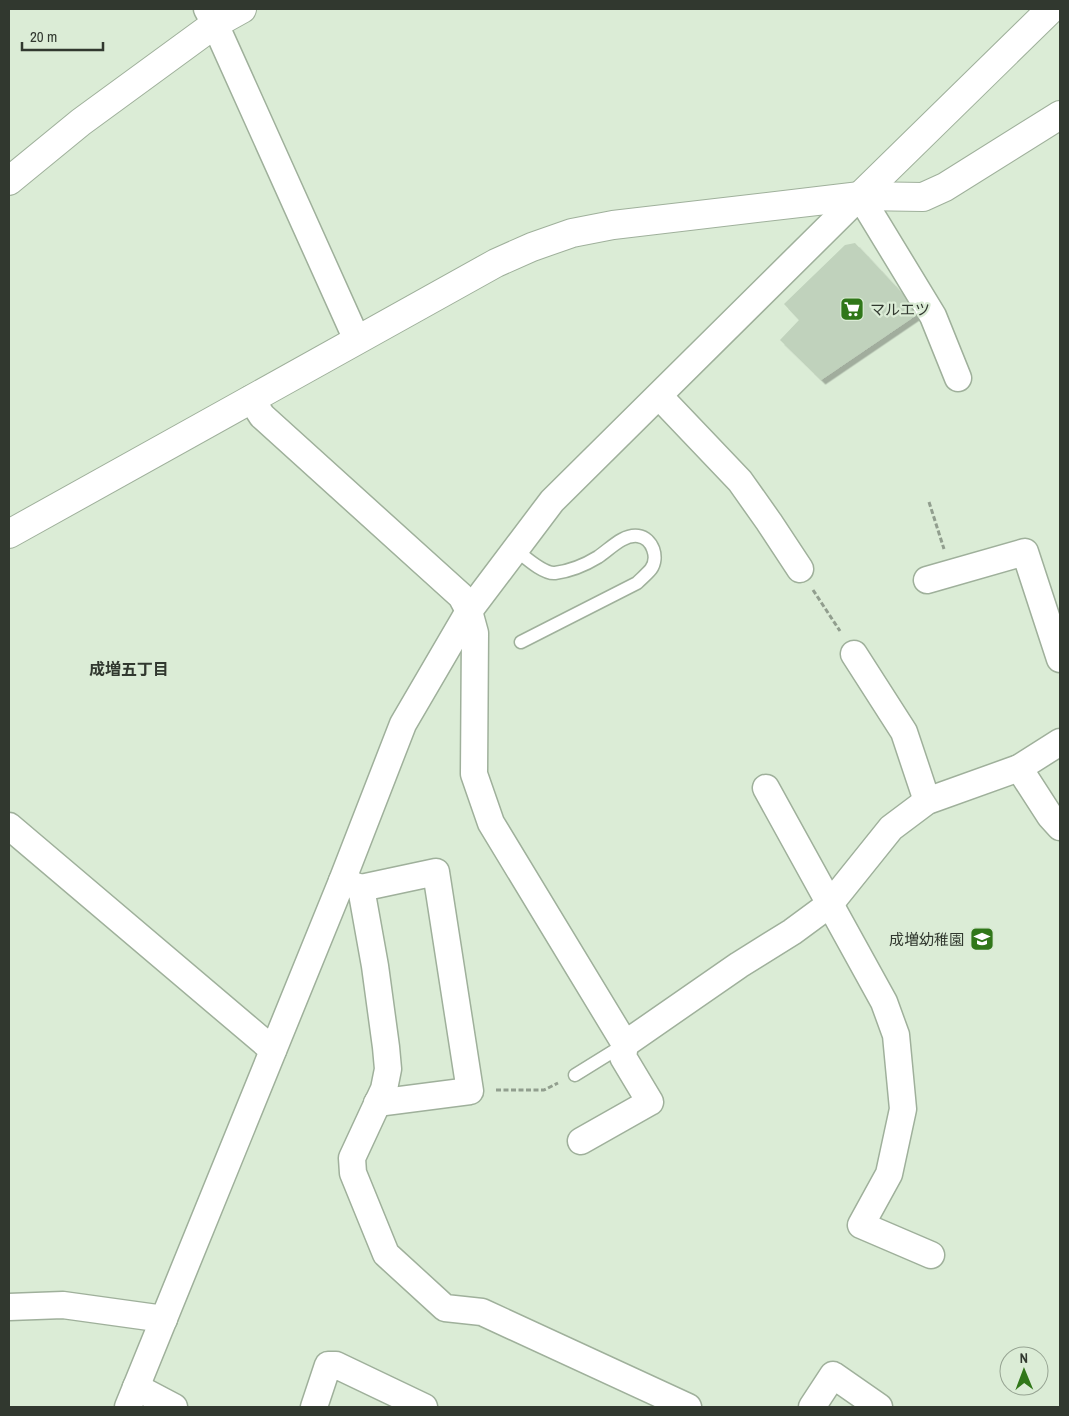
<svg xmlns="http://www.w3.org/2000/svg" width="1069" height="1416" font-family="'Archivo Narrow','Noto Sans JP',sans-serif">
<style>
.building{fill:#c0d2bc;filter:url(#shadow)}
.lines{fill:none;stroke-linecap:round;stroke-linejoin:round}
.lane-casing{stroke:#9fb09b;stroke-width:15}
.street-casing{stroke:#9fb09b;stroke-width:29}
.secondary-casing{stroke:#9fb09b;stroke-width:30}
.path{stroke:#919e8e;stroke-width:3;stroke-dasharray:5 2.5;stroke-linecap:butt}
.lane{stroke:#fff;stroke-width:12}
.street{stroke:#fff;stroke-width:26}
.secondary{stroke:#fff;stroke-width:28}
.labels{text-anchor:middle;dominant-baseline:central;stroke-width:4.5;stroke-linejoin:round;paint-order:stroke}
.poi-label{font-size:15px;fill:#31382f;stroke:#dbecd6;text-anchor:start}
.neighbourhood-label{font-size:16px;font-weight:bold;fill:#31382f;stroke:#dbecd6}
</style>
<defs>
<filter id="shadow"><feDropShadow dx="4.5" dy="4.5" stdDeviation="0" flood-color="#0004"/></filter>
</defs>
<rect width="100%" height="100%" fill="#dbecd6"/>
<path class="building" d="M855,243l57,61 6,10 -97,66 -41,-40 19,-20 -15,-16 61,-59z"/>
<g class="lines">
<g class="lane-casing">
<g id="lane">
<path d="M516,550c9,7 27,24 39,23 15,-2 30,-8 43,-16 12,-8 25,-23 40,-21 15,2 21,22 13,33 -4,5 -9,9 -14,14l-116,59"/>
<path d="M575,1075l50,-31"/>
</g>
</g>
<g class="street-casing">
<g id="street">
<path d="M207,9l8,15 142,316"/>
<path d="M659,396l81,85 29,41 31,47"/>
<path d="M251,399l11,17 199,180 8,15 6,22 -1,141 17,49 134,221 -2,13 27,45 -69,39"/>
<path d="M927,580l98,-28 35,107"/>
<path d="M854,654l50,78 23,69"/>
<path d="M1019,768l31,48 10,11"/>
<path d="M766,788l118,214 12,33 7,74 -14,65 -28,51 70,30"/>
<path d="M9,826l264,224"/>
<path d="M342,881l19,7 14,78 11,81 2,22 -4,20 -32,69 1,15 33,81 59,54 37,4 206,95"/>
<path d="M361,888l75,-16 34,219 -93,12"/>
<path d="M625,1044l114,-79 53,-33 38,-28 61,-76 36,-27 92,-33 41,-26"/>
<path d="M9,1307l54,-2 101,14"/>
<path d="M136,1387l38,20"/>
<path d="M128,1407l214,-526 61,-157 66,-113 83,-110 308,-305 73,120 25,62"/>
<path d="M314,1407l14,-42h8l88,42"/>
<path d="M812,1407l21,-32 46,32"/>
</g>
</g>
<g class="secondary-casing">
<g id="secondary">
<path d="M9,181l72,-59 134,-98 27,-15"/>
<path d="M860,196l191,-187"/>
<path d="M9,534l487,-271 36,-16 40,-14 41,-8 247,-29 63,1 22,-10 115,-72"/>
</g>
</g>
<g class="path">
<path d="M929,502l15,47"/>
<path d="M813,590l27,41"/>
<path d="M496,1090h48l14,-7"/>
</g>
<use href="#lane" class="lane"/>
<use href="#street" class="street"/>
<use href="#secondary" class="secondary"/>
</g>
<defs>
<g id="supermarket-square" transform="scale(1.25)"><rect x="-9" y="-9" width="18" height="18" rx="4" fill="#307719" stroke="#dbecd6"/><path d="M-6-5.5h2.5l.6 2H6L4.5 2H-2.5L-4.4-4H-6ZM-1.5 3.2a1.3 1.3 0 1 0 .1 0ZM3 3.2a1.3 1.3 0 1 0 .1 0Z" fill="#fff"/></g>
<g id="school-square" transform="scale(1.25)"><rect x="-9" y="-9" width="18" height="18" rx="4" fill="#307719" stroke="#dbecd6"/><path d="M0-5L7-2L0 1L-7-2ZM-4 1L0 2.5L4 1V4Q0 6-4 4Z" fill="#fff"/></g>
</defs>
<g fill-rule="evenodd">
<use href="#supermarket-square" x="852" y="309"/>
<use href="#school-square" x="982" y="939"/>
</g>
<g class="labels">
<g class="poi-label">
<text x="870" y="309">マルエツ</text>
<text x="964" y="939" text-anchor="end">成増幼稚園</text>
</g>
<g class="neighbourhood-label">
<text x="129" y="669">成増五丁目</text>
</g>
</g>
<rect width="1069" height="1416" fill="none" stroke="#31382f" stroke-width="20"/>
<g transform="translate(1024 1371) rotate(359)"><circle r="24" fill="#dbecd6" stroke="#97a493"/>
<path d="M0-4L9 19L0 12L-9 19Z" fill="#307719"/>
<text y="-8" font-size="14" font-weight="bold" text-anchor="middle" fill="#31382f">N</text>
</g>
<path d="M22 42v8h81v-8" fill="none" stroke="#31382f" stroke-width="2.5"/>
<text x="30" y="42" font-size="15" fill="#31382f" stroke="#dbecd6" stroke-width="4" paint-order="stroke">20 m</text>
</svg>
